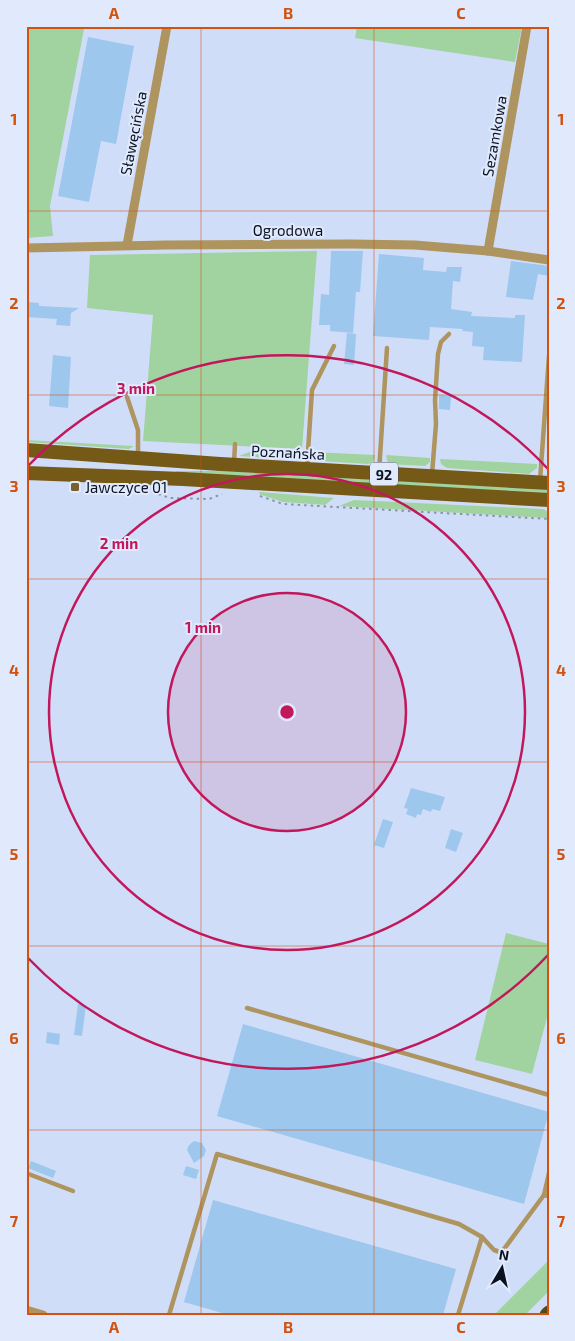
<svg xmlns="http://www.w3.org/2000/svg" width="575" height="1341" font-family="'Exo 2',sans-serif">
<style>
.green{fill:#a0d3a0}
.building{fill:#9dc7ec}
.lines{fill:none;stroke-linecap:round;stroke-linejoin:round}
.path{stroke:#8994ab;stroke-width:2;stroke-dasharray:2.5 4;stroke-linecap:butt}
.service{stroke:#ae945e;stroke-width:4.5}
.minor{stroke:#ae945e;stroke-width:9}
.primary{stroke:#755916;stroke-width:14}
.motorway{stroke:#5b4617;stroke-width:15}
.grid{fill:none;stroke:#d2520e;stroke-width:1;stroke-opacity:0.55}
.ring{fill:none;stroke:#c2185b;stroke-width:2.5}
.poi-dot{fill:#786131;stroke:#e1eafd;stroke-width:2}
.labels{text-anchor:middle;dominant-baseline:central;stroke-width:4;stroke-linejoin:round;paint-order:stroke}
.shield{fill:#e1eafd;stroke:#4a5263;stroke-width:1}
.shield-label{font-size:14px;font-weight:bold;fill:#0a1121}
.street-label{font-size:15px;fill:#0a1121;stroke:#e1eafd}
.poi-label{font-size:15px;fill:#0a1121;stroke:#e1eafd;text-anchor:start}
.centre{fill:#c2185b;stroke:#e1eafd;stroke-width:2.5}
.ring-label{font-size:15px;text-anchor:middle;font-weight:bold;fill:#c2185b;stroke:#e1eafd;stroke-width:4;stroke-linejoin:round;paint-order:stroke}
.neatline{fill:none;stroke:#d2520e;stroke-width:2}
.grid-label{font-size:16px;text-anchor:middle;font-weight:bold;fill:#d2520e}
</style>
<rect width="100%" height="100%" fill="#d0ddf9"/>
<g class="green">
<path d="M26,26h44l14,3 -34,177 3,30 -27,2z"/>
<path d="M357,26h165l-7,36 -160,-24z"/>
<path d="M317,251l-15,198 -159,-8 10,-126 -66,-7 3,-53z"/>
<path d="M26,440l108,6 -5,3 -103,-7z"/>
<path d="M252,451l46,3 6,-1 -1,4 -4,3 -60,-4z"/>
<path d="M312,452l63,3c0,5 -2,7 -7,9l-49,-3 -5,-3z"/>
<path d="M386,455l44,3v4l-5,4 -37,-2z"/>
<path d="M440,459l97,5v4l-8,6 -82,-6 -6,-4z"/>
<path d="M176,471h41l332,18v6l-372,-22z"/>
<path d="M260,492l74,6 -9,7 -42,-3 -24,-8z"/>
<path d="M354,500l189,9 4,2v7l-208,-12z"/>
<path d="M506,933l43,11v66l-17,64 -57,-14z"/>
<path d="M549,1260v31l-24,24h-31z"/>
</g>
<g class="building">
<path d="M88,37l46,9 -18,98 -15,-3 -12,61 -31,-6z"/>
<path d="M331,251h32l-3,41h-4l-3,41 -23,-2v-6h-11l2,-31 8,1z"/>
<path d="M379,254l45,4 -1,12 23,2 1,-5h15l-2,15 -7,-1 -2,28 21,3 -1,4 44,2v-3h10l-3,47 -39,-2 1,-13 -12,-1 1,-14 -11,-1 1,-2 -33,-2 -1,13 -56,-4z"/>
<path d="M511,261l38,5v10l-11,-2 -5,26 -27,-3z"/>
<path d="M26,302l13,1v3l40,2 -8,5 -1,13 -14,-1 1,-6 -31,-2z"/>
<path d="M347,333l9,1 -2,31 -10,-1z"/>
<path d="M53,355l18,2 -3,51 -19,-2z"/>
<path d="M439,395l12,1 -1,14 -11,-1z"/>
<path d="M411,788l34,9 -5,14 -8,-2 -1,3 -8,-3 -2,6 -4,-1 -1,4 -10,-4 2,-5 -4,-1z"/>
<path d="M383,819l10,3 -9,26 -10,-3z"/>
<path d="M451,829l12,4 -7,19 -11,-4z"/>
<path d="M78,1004l8,1 -4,31 -8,-1z"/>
<path d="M243,1024l306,88 -25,92 -307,-88z"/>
<path d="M47,1032l13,2 -1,11 -13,-2z"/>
<path d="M194,1141l8,2 4,7 -2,6 -10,7 -7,-13 2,-5z"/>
<path d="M31,1161l25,10 -3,7 -25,-10z"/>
<path d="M186,1166l13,4 -3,9 -13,-4z"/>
<path d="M213,1200l243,69 -13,46h-214l-45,-13z"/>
</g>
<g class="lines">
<g class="path">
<path d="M146,490l24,8 39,1 13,-5"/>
<path d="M260,496l23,8 266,15"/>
</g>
<g class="service">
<path d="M127,397l11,33v26"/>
<path d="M234,463l1,-19"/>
<path d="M307,467l5,-77 22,-44"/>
<path d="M379,472l8,-124"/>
<path d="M432,474l4,-50 -1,-24 3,-46 3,-12 8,-8"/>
<path d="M540,480l9,-124"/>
<path d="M247,1008l302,87"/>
<path d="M26,1173l47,18"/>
<path d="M544,1195l5,-22"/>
<path d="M169,1315l48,-161 242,70 23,13"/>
<path d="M458,1315l24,-78 12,13 6,2 4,-3 40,-54 5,1"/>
</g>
<g class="minor">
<path d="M127,245l40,-219"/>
<path d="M26,248l140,-3 185,-1 64,1 73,6 61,9"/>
<path d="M488,251l39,-225"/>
<path d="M26,1310l17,5"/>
</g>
<g class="primary">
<path d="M26,450l194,14 329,19"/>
<path d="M26,473l157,6 366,21"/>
</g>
<path class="motorway" d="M547,1315l2,-2"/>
</g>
<path class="grid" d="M201,26v1289M374,26v1289M26,211h523M26,395h523M26,579h523M26,762h523M26,946h523M26,1130h523"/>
<circle cx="287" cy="712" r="119" fill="#c2185b" fill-opacity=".12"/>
<g class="ring">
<circle cx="287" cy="712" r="119"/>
<circle cx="287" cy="712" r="238"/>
<path d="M548 955A357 357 0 0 1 28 958M28 466A357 357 0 0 1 548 469"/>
</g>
<rect class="poi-dot" x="70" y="482" width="10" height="10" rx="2.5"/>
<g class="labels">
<rect class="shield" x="370" y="462.5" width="28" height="23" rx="4"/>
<g class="shield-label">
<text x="384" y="474">92</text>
</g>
<g class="street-label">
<text transform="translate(133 133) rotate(-79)">Sławęcińska</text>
<text transform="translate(494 136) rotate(-80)">Sezamkowa</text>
<text x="288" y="230">Ogrodowa</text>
<text transform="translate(288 452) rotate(3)">Poznańska</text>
</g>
<g class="poi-label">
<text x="85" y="487">Jawczyce 01</text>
</g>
</g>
<circle cx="287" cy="712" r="8" class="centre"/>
<g class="ring-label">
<text x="136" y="394">3 min</text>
<text x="119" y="549">2 min</text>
<text x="203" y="633">1 min</text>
</g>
<rect width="575" height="1341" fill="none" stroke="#e1eafd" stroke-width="55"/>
<g transform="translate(502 1268) rotate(9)" stroke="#e1eafd" stroke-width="4" paint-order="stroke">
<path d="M0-4L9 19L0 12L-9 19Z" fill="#0a1121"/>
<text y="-8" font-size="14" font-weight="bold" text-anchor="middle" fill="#0a1121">N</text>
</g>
<rect x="28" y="28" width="520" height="1286" class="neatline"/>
<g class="grid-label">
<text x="114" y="19">A</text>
<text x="288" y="19">B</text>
<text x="461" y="19">C</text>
<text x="14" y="125">1</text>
<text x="561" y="125">1</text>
<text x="14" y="309">2</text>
<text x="561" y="309">2</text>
<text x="14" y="492">3</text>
<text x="561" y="492">3</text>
<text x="14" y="676">4</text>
<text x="561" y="676">4</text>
<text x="14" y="860">5</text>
<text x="561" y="860">5</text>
<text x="14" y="1044">6</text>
<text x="561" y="1044">6</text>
<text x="14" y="1227">7</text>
<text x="561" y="1227">7</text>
<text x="114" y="1333">A</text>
<text x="288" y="1333">B</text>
<text x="461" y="1333">C</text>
</g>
</svg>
